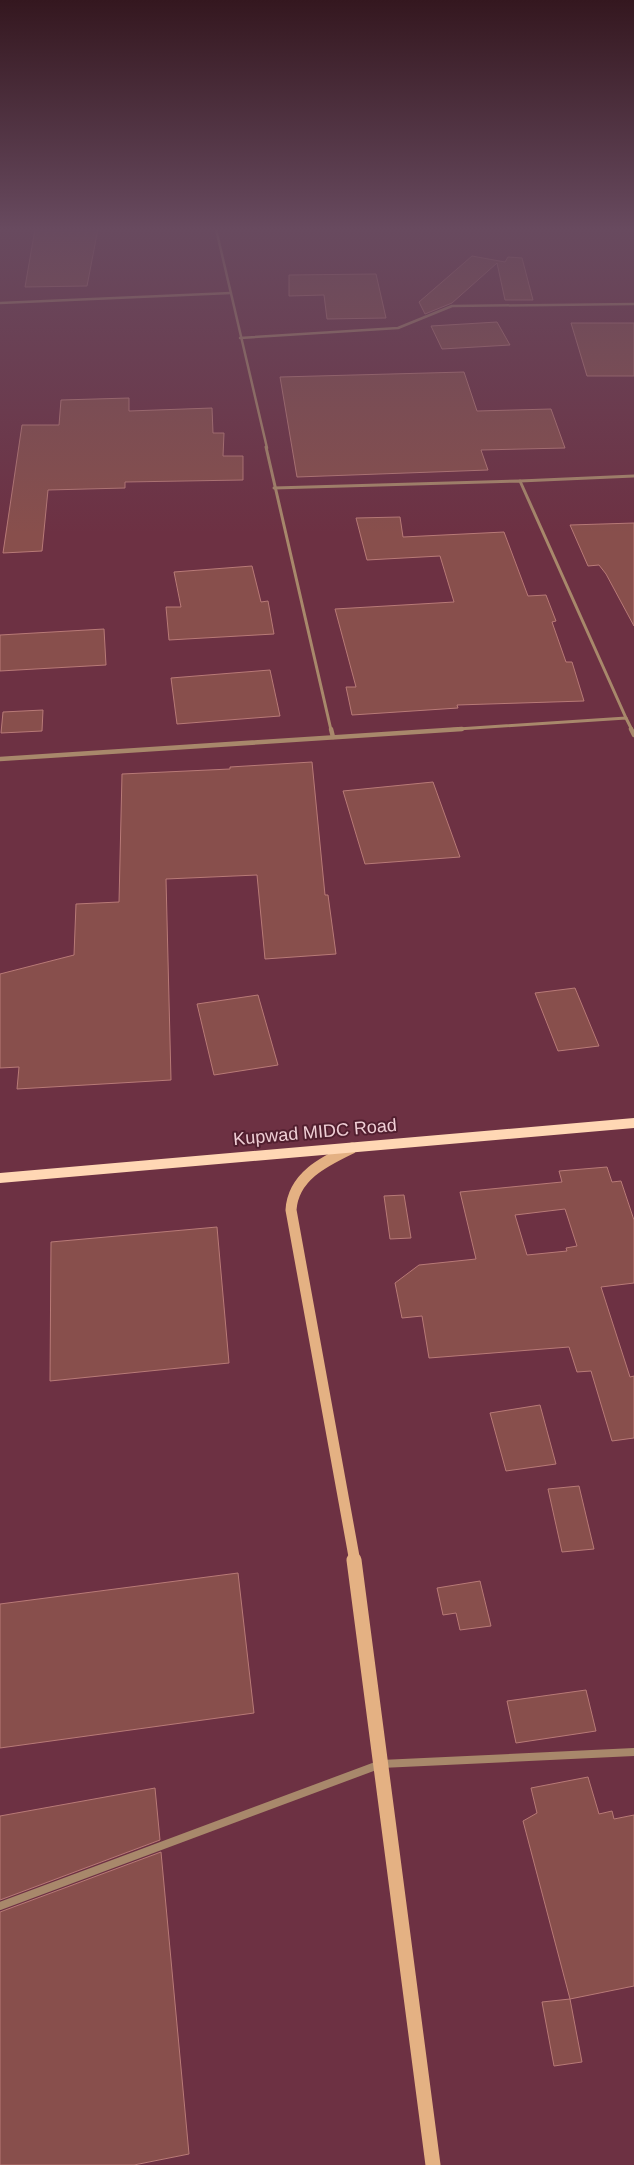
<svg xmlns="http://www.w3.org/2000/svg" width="634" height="2165" font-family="Arial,sans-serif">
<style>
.built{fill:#6d3143}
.building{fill:#884f4c;stroke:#b87a77;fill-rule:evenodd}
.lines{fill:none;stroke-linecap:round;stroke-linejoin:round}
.street-far3{stroke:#a8886b;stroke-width:2.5}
.street-far2{stroke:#a8886b;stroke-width:3}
.street-far1{stroke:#a8886b;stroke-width:4.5}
.street{stroke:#a8886b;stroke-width:8}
.secondary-far1{stroke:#e4b183;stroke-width:11}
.secondary{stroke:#e4b183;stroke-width:15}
.primary{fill:#ffd7b4;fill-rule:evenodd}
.labels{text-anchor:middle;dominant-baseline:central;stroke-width:4;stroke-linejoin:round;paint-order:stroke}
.street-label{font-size:18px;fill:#efced5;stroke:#521f2f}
</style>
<rect width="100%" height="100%" fill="#5e2a39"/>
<rect class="built" x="0" y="229" width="634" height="1936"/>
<g class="building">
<path d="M35,229h63l-11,57 -62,1z"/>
<path d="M472,256l33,6 3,-5 14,1 11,42h-28l-8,-37 -45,40 -27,11 -6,-12z"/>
<path d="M376,274l10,44 -59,1 -3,-24 -35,1v-21z"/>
<path d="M497,322l13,23 -68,4 -11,-23z"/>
<path d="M571,323h63v53h-47z"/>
<path d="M464,372l13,39 74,-2 14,39 -84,2 7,20 -191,7 -17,-100z"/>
<path d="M129,398v13l83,-3 1,25h11l-1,23h20v24l-118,2v6l-77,2 -6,61 -39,2 19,-128h37l2,-25z"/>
<path d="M400,517l3,20 101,-5 24,64 18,-1 10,26 -4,1 14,40h6l12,39 -127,4 1,3 -106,7 -6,-28h10l-21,-78 119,-7 -14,-46 -73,4 -11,-42z"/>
<path d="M634,523v103l-28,-52 -7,-9 -11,1 -18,-41z"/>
<path d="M252,566l9,36 7,-1 6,33 -105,6 -3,-33h15l-7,-35z"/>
<path d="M104,629l2,36 -106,6v-36z"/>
<path d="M270,670l10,46 -103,8 -6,-46z"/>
<path d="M43,710l-1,21 -41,2 2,-21z"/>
<path d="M312,762l13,133h3l8,59 -71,5 -8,-84 -91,4 5,201 -154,9 2,-22 -19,1v-94l74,-19 2,-51 43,-2 3,-128 108,-5v-2z"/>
<path d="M433,782l27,75 -95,7 -22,-73z"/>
<path d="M575,988l24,58 -41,5 -23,-58z"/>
<path d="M258,995l20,70 -64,10 -17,-71z"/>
<path d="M607,1167l5,15 9,-1 13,39v63l-33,4 29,90 4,-1v62l-22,3 -21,-70 -14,1 -8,-25 -140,11 -7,-42 -20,2 -7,-35 24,-18 57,-6 -16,-67 102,-10 -3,-11zM565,1209l12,37 -11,2 1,3 -40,4 -12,-40z"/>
<path d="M404,1195l7,43 -21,1 -6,-43z"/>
<path d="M217,1227l12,136 -179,18 1,-139z"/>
<path d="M540,1405l16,59 -50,7 -16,-58z"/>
<path d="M579,1486l15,63 -32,3 -14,-63z"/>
<path d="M238,1573l16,140 -254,35v-144z"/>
<path d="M480,1581l11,45 -31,4 -4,-17 -13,2 -6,-27z"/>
<path d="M586,1690l10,41 -80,12 -9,-42z"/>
<path d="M588,1777l11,37 13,-3 2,8 20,-4v171l-64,13 -47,-178 14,-8 -6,-25z"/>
<path d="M155,1788l5,52 -160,60v-84z"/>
<path d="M161,1852l28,302 -55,11h-134v-253z"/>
<path d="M570,1999l12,63 -28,4 -12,-64z"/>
</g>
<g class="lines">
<g class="street-far3">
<path d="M216,229l51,219"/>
<path d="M0,303l231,-10"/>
<path d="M240,338l158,-10 54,-22 182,-2"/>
</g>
<g class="street-far2">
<path d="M266,447l65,283"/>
<path d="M520,481l114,-5"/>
<path d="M274,488l246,-7 106,237"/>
<path d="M443,730l183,-12 6,12"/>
</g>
<g class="street-far1">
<path d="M331,729l2,8"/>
<path d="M631,729l3,6"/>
<path d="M0,759l462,-30"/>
</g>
<path class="street" d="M0,1906l381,-142 253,-12"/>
<path class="secondary-far1" d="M352,1148c-27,13 -59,28 -61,62l64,352"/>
<path class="secondary" d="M354,1560l79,605"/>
<path class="primary" d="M634,1118v10l-634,55v-10z"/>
</g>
<linearGradient id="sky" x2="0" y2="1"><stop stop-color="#34171f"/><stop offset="0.43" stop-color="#684a5f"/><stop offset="1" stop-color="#684a5f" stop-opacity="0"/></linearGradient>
<rect width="634" height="533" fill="url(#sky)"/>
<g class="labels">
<g class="street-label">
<text transform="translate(315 1132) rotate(-5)">Kupwad MIDC Road</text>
</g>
</g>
</svg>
